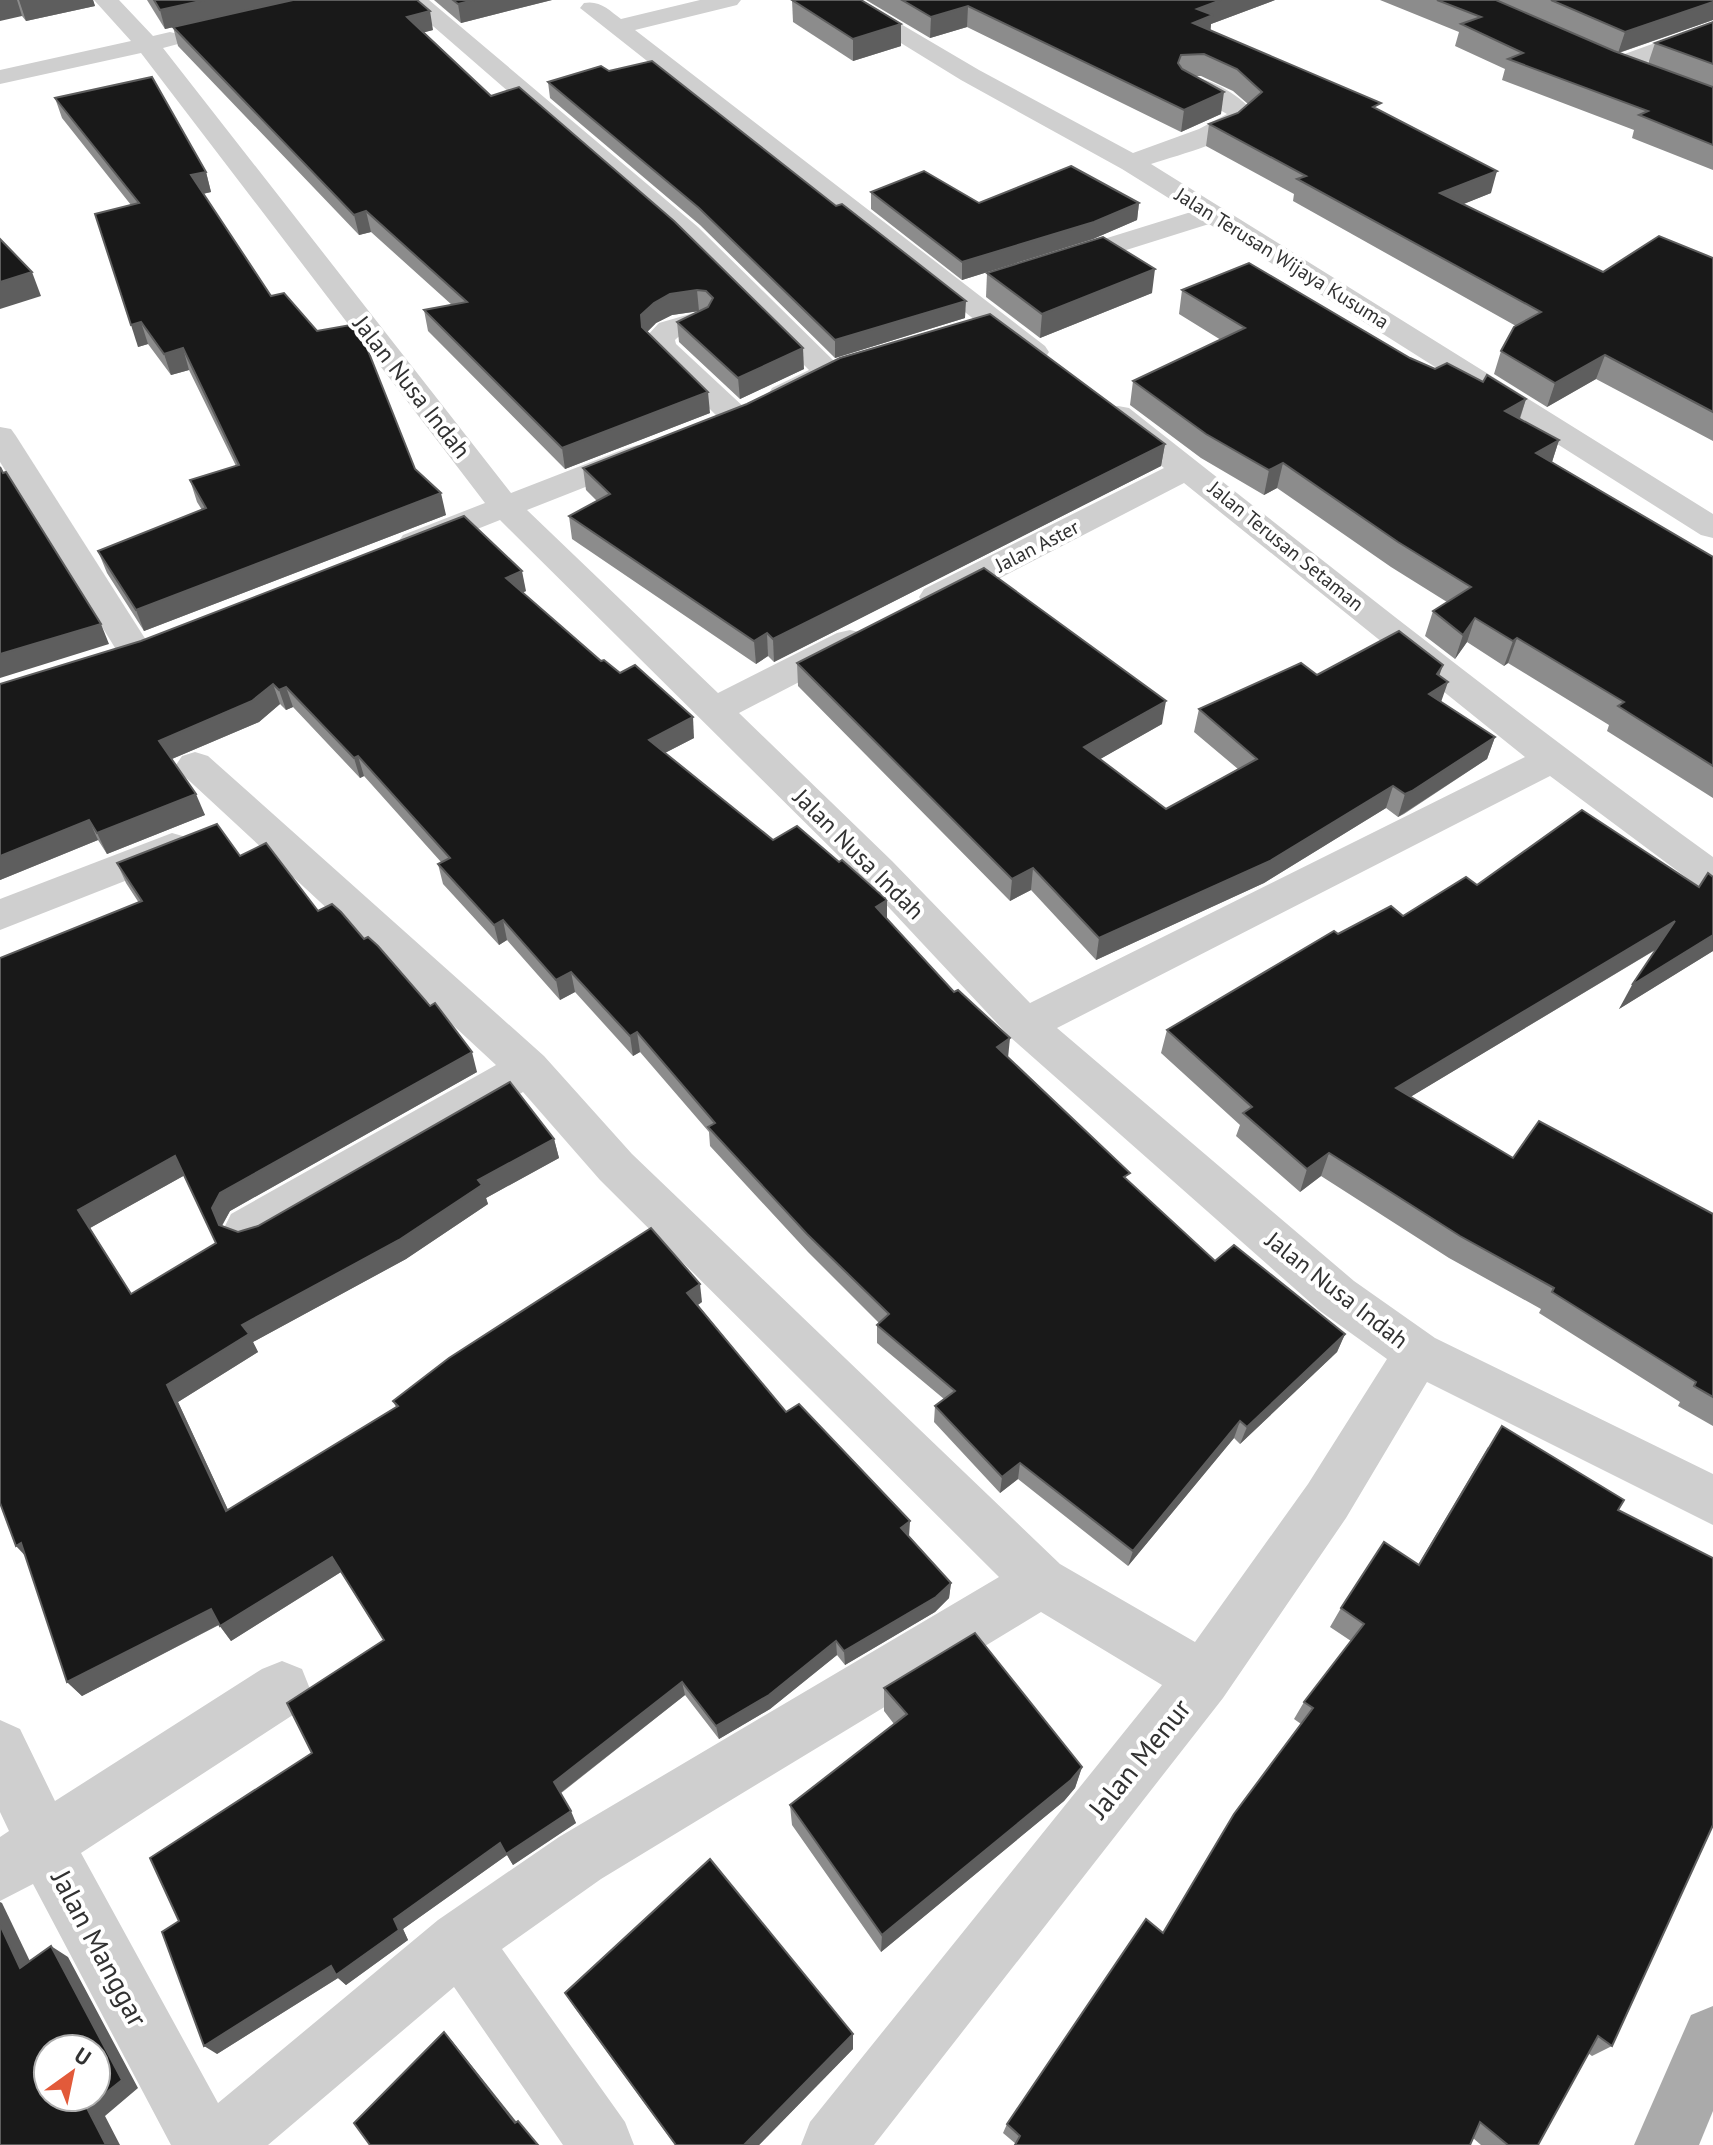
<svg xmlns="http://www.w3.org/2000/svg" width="1713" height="2145" font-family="'PT Sans',sans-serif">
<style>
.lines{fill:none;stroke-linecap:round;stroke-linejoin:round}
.minor{fill:#cfcfcf;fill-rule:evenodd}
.major{fill:#aaa;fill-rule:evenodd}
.wall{fill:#8c8c8c;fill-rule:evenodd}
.shaded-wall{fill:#5e5e5e}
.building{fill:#191919;stroke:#5e5e5e;stroke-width:2;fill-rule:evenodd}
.labels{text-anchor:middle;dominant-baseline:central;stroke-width:8;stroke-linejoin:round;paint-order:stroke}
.far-street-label{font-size:20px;fill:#323232;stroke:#fff}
.street-label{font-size:24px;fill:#323232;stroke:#fff}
.near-street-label{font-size:28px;fill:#323232;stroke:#fff}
</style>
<rect width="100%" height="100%" fill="#fff"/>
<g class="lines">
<g class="minor">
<path d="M94,0h25l34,36 17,-4 8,2 4,5 -4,5 -15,4 348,445 116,-45 11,-3 11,3 5,7 -5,7 -122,48 191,183 119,-60 13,-3 13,3 5,8 -5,8 -124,64 153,148 138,142 495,-246 -341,-274 -236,122 -12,3 -12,-3 -5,-8 5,-8 240,-121 -57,-46 -5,-7 5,-7 11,-2 11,2c192,151 385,305 584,449v34l-14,-4 -149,-111 -493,252 297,253 81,57 278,136v51l-286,-143 -81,136 -123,180 -349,447h-73l9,-23 352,-437 -121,-73 -440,267 -99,70 123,173 9,23h-71l-109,-158 -186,158h-97l-138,-261 -33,17v-64l9,-6 -9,-19v-92l20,9 35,72 207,-132 20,-8 20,8 8,20 -8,20 -221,144 137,250 220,-183 121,-83 440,-260 -399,-397 -77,-88 -258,150 -17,6 -17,-6 -7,-14 7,-14 265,-149 -314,-291 -6,-9 6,-9 13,-4 13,4 336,300 88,98 428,410 135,78 113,-158 79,-125 -67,-48 -310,-274 -146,-156 -364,-361 -73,29 -12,3 -12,-3 -5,-7 5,-7 82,-32 -344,-450 -141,31v-14l131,-29z"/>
<path d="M403,0h26l269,227 141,139 4,6 -4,6c-21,11 -44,29 -67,24l-4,-7 4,-7 37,-18 -131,-131z"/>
<path d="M700,0h41l-4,5 -102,25 410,316 4,6 -4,6 -11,3 -11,-3 -443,-350 4,-5c16,-3 25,7 37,16z"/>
<path d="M831,0h29l119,70 154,83 66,-24 28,-15 -46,-26 -3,-5 3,-5c22,-6 61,18 74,36 -21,29 -72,39 -104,50l562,350v24l-12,-3 -492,-311 -140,44 -10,2 -10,-2 -4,-6 4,-6 142,-44 -69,-43 -161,-89z"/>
<path d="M1713,22v15l-87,33h-18l-3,-5 3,-5z"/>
<path d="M697,312l10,3 5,6c-9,12 -26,8 -37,19l1,4 71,66 5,7 -5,7 -11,2 -11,-2 -78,-77 -2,-9 14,-15z"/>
<path d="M0,427l11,2 5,7 137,215 -5,8 -13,3 -13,-3 -5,-8 -117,-189z"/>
<path d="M172,833l14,4 6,10 -6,10 -186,73v-31z"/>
</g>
<path class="major" d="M1713,2006v105l-14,34h-65l57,-130z"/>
</g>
<g class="wall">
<path d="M0,0h93l2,6 -69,15 -4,-5z"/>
<path d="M147,0h145l-127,29z"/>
<path d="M434,0h118l-91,23z"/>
<path d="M792,0l109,24v22l-48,15 -60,-39z"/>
<path d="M866,0h409l-64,24 -1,7 170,79 111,83 -28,11 140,68 110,-14v183l-117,-62 -49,28 -53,-33 7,-23 15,-25 -223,-125 1,-7 -88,-48 3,-22 29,-11 10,-9 -15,-13 -32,-15h-6l26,38 -40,18 -214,-105 -37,11z"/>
<path d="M1380,0h333v20l-94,33 29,11 7,-21 58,-21v148l-81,-32 2,-8 -132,-50 3,-11 -50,-23 4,-14z"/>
<path d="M173,27l260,3 -9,2 67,64 313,273 -64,30 -61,-57 -2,-20 23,-11 -28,4 -16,8 -9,9 63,81 -145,56 -137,-138 -4,-21 28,-5 -81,-73 -12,3 -181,-189z"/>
<path d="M548,82l288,124 129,112 -130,40 -135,-133 -150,-127z"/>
<path d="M55,98l151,74 5,20 -8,2 68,102 144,173 31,46 -302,116 -37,-58 -9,-22 104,-41 -5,-8 -7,-22 46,-14 -47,-96 -18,5 -23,-31 -10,3 -7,-142 -69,-87z"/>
<path d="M871,192l108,11h160l-2,17 -44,19 -131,41 -91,-71z"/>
<path d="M987,273l165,20 -112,45 -54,-41z"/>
<path d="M1182,290l228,68 25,11 48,13 43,17 -6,20 39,21 -7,22 161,95v241l-106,-67 2,-6 -101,-62 -4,3 -37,-24 -12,17 -30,-23 8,-25 14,-9 -56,-35 -114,-79 -13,7 -63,-37 -71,-53 3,-24 88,-41 -42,-26z"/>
<path d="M1165,444l-4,22 -387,196 -6,-6 -12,8 -184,-125 -3,-23 28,-15 -11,-11 -3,-22z"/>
<path d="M526,591l-3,2 78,68 93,77 -29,15 108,87 114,79 121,138 120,124 87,80 130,73 -8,18 -97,92 -6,-6 -106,128 -110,-87 -18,14 -66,-71 1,-16 9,-7 -67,-56v-18l2,-2 -71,-71 -98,-106 -1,-14 -69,-80 -7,4 -58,-64 -15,8 -53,-60 -8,5 -56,-61 -5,-20 3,-2 -77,-86 -4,2 -67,-71 -7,3 -6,-6 -21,18 -87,37 33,56 -98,39 -9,-14 -98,40v-196z"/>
<path d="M797,663l365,61 -62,35 66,50 72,-40 -44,-37 5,-23 118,-34 122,1 2,26 54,35 -8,22 -83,55 -6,3 -12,-9 -122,75 -168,77 -65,-70 -21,11 -212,-215z"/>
<path d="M240,856l78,55 159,161 -247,139 -8,15 16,6 316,-93 5,19 -73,40 2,6 -82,55 -153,83 5,10 -80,50 50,108 168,-103 -3,-6 309,-99 -4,3 88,107 123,124 42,47 -2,15 -14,14 -90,53 -8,-10 -67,54 -51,30 -34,-44 -125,99 16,29 -63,42 -6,-10 -104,74 5,11 -62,45 -8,-7 -121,76 -38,-133 133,-168 72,-112 -43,-69 -110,69 -12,-16 -137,71 -15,-14 -41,-126 -24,-49 137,-604 -13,-20 -9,-20zM185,1175l31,68 -85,51 -41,-66z"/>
<path d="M1713,877v74l-94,58 38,-60 -247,148 103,61 200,56v212l-35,-20 2,-4 -141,-89 2,-4 -92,-51 -128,-82 -21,16 -64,-56 4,-11 -79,-72 6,-23 171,-96 65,-18 74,-31 222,2z"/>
<path d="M1488,1447l130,63 -6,536 -20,10 -4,-3 -50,92h-57l-8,-7 -457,6 -13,-11 4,-9 156,-191 138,-209 -7,-5 10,-17 47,-61 -21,-14 11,-19 77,-43z"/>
<path d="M884,1688l198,79 -7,21 -11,13 -183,151 -89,-127 -2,-20 104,-81 -10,-13z"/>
<path d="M565,1993l288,41v15l-94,96h-84l-100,-137z"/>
</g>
<g class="shaded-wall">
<path d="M0,0h17l5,16 -22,5z"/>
<path d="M19,0h74l2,6 -69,15z"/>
<path d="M205,0h87l-127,29 -5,-19z"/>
<path d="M474,0h78l-91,23 -3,-19z"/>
<path d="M1221,0h54l-64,24 -1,13 -17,-14 4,-14z"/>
<path d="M1713,2v18l-95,33 7,-21z"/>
<path d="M968,6l-1,21 -37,11 1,-21z"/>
<path d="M430,11l3,19 -22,6 -4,-19z"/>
<path d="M901,24v22l-48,15v-22z"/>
<path d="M1224,92l-3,22 -40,18 3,-22z"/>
<path d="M1497,171l-6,22 -57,23 6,-23z"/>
<path d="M206,172l5,20 -14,3 -6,-20z"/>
<path d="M1139,203l-2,17 -44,19 -131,41v-18z"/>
<path d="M366,211l5,21 -12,3 -5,-20z"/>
<path d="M1155,269l-3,24 -112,45 2,-24z"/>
<path d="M32,272l9,24 -41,13v-27z"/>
<path d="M697,290l2,21 -27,4 -16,8 -13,13 -2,-21 13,-12 16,-9z"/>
<path d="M966,301l-1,17 -130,40v-18z"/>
<path d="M141,322l7,22 -10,3 -7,-22z"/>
<path d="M183,348l6,22 -18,5 -7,-21z"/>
<path d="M803,348l1,21 -64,30 -2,-21z"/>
<path d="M1605,355l-9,24 -49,28 8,-24z"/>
<path d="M708,392l2,21 -145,56 -3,-21z"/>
<path d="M1526,399l-8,24 -13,-12z"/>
<path d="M1559,440l-8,25 -15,-12z"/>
<path d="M1165,444l-4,22 -387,196 -1,-23z"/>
<path d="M1283,463l-6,25 -13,7 5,-25z"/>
<path d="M441,493l5,22 -302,116 -8,-21z"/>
<path d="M522,571l4,20 -16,7 -4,-20z"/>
<path d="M1475,618l-8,24 -12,17 8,-24z"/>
<path d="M101,624l8,20 -109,34v-24z"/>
<path d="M767,633l1,23 -12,8 -2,-23z"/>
<path d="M1517,638l-9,25 -4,3 9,-25z"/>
<path d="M1443,665l-8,23 13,-6 -8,23 -18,12 15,-43z"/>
<path d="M273,684l7,20 -21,18 -92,39 -8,-20z"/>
<path d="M286,687l7,20 -7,3 -7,-20z"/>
<path d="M1166,701l-4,23 -81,46 3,-23z"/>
<path d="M693,717l1,21 -43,22 -2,-20z"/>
<path d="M1495,737l-8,22 -89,58 7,-23z"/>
<path d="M358,756l6,20 -4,2 -6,-20z"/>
<path d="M1393,786l-7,22 -122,75 -168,77 3,-22z"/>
<path d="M196,794l9,21 -98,39 -10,-21z"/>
<path d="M89,820l9,20 -98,40v-24z"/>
<path d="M1033,868l-2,22 -21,11 2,-22z"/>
<path d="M887,900v20l-11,-13z"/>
<path d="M503,920l4,20 -8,5 -5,-20z"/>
<path d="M1675,921l-12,24 -276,166 9,-23z"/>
<path d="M1713,935v16l-94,58 13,-24z"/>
<path d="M571,972l4,20 -15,8 -4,-20z"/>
<path d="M637,1032l3,20 -7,4 -3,-20z"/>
<path d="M1010,1038l-2,20 -11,-11z"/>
<path d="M472,1052l5,20 -247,139 -9,16 -2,-2 -7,-17 8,-15z"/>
<path d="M554,1139l5,19 -73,40 2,6 -82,55 -153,83 5,10 -80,50 58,125 -10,-16 -59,-126 75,-60 236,-145z"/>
<path d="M1329,1153l-8,23 -21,16 7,-23z"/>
<path d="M175,1156l10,19 -95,53 -12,-18z"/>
<path d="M700,1284l2,18 -12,8 -3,-17z"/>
<path d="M1345,1334l-8,18 -97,92 7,-17z"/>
<path d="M1240,1421l-6,17 -106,128 5,-15z"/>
<path d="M1020,1463l-2,16 -18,14 2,-16z"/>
<path d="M910,1521l-1,16 -8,-9z"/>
<path d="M21,1543l9,18 -14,-15z"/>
<path d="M332,1557l9,15 -110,69 -11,-15z"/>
<path d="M951,1583l-2,15 -14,14 -90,53 -1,-14z"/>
<path d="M211,1609l11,14 -140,73 -15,-14z"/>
<path d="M836,1641l1,14 -67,54 -51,30 -3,-13z"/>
<path d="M682,1682l3,13 -126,99 -5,-12z"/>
<path d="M1082,1767l-7,21 -11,13 -183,151 1,-17z"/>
<path d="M571,1811l5,12 -63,42 -6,-10 -104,74 5,11 -62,45 -8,-7 -121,76 -13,-8 190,-127 106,-76z"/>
<path d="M0,1902l2,1 36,75 -18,-10 -20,-43z"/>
<path d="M51,1946l17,11 70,131 -33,28 15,29h-14l-19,-37z"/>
<path d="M444,2032l8,9 71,89 -8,-7z"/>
<path d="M853,2034v15l-94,96h-15z"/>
</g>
<g class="building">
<path d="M154,0h51l-45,10z"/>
<path d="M293,0h124l13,11 -23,6 84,79 28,-9 155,134 129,127 -65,30 -61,-56 31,-15 5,-9 -7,-7 -9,-1 -27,4 -16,9 -13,12 1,12 66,65 -146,56 -138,-138 43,-8 -101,-91 -12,4 -181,-188z"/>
<path d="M453,0h21l-16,4z"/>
<path d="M792,0h69l40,24 -48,15z"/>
<path d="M902,0h319l-24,9 16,6 -20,8 188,80 -8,4 124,64 -57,22 163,79 56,-36 54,22v154l-108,-57 -50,28 -54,-32 13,-24 27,-15 -244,-133 9,-3 -97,-52 29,-11 24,-21 -25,-23 -33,-15 -23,1 -3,8 4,6 42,23 -40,18 -216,-104 -37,11z"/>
<path d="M1437,0h59l118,51 99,36v58l-74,-30 9,-4 -140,-52 15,-6 -62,-29 20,-7z"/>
<path d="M1551,0h162v2l-88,30z"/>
<path d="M1713,22v42l-58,-21z"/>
<path d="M652,61l184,145 6,-2 124,97 -131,39 -136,-132 -151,-126 53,-16 8,5z"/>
<path d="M152,77l54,95 -15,3 80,121 13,-3 33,38 39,-7 3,4 56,141 26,24 -305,117 -38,-59 108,-43 -16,-28 49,-15 -56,-117 -19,6 -23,-32 -10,3 -36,-111 44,-11 -84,-105z"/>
<path d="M1071,166l68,37 -45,19 -132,40 -91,-70 53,-21 55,32z"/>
<path d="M1103,237l52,32 -113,45 -55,-41z"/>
<path d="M0,239l32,33 -32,10z"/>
<path d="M1249,263l161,95 25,11 12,-6 36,19 4,-7 39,24 -21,12 54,29 -23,13 177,104v209l-95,-60 6,-4 -107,-64 -4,3 -38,-23 -12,17 -30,-24 38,-24 -73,-45 -115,-79 -14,7 -63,-36 -73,-53 112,-53 -63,-38z"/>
<path d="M990,314l175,130 -392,195 -6,-6 -13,8 -185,-125 41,-22 -27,-26 164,-64 93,-46z"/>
<path d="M0,467l3,6 3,-1 95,152 -101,30z"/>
<path d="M464,516l58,55 -16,7 95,83 3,-1 16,13 15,-8 58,52 -44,23 124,100 24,-14 42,36 3,-2 45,40 -11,7 78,85 4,-2 52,48 -13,9 133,126 -6,4 91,84 19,-16 111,89 -98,93 -7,-6 -107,130 -113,-88 -18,14 -67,-71 20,-15 -78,-66 12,-11 -82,-80 -99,-107 7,-4 -78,-91 -7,4 -59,-64 -15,8 -53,-60 -9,5 -56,-61 12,-6 -92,-102 -4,2 -68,-71 -7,3 -6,-6 -21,17 -93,40 37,53 -99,39 -8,-13 -89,36v-172l141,-43z"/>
<path d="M984,568l182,133 -82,46 82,62 91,-50 -58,-50 102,-46 16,12 82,-44 44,34 -6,9 11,8 -19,12 66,43 -83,54 -7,3 -12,-8 -123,75 -171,77 -66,-70 -21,11 -215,-216z"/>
<path d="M1582,810l117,77 9,-14 5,4v58l-81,50 43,-64 -279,167 117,70 26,-37 174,93v183l-19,-11 2,-4 -144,-90 2,-4 -94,-52 -131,-83 -22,16 -64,-56 9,-6 -85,-77 167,-99 4,3 53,-28 12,10 63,-39 11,8z"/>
<path d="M217,824l23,32 26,-13 52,68 14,-7 9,8 23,27 4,-2 10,9 52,60 5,-3 37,49 -252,141 -8,15 7,17 19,7 20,-6 252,-144 44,57 -76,41 4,5 -83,55 -157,85 7,9 -82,51 59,126 172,-105 -5,-5 56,-43 202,-130 49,56 -13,9 99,119 13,-8 111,117 -9,7 50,55 -15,14 -92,54 -8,-10 -67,54 -53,31 -34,-44 -128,100 17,29 -65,43 -6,-11 -106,76 5,11 -63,45 -5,-9 -127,80 -42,-114 17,-11 -29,-63 162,-105 -25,-50 97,-63 -52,-83 -112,69 -9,-17 -144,73 -46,-139 -5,3 -16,-43v-545l142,-57 -25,-38zM175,1156l41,87 -85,51 -53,-84z"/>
<path d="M1502,1426l122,74 -6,10 95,48v267l-101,221 -14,-10 -60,109h-30l-28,-23 -10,23h-455l5,-9 -13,-12 139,-205 17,14 71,-119 79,-106 -9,-6 60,-78 -23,-16 43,-66 35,23z"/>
<path d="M975,1633l107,134 -11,13 -189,155 -92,-130 117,-91 -23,-26z"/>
<path d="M710,1859l143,175 -109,111h-68l-111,-152z"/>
<path d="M0,1925l20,43 31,-22 71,134 -35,28 19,37h-106zM48,2049h48v48h-48z"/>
<path d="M444,2032l71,91 3,-2 20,24h-168l-16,-22z"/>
</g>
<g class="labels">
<g class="far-street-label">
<text transform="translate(1282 258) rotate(32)">Jalan Terusan Wijaya Kusuma</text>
<text transform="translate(1037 546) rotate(-27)">Jalan Aster</text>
<text transform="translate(1286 546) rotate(39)">Jalan Terusan Setaman</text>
</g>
<g class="street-label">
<text transform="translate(412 387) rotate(52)">Jalan Nusa Indah</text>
<text transform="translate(859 854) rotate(45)">Jalan Nusa Indah</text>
<text transform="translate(1337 1290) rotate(38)">Jalan Nusa Indah</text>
</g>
<g class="near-street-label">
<text transform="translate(1139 1758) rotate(-51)">Jalan Menur</text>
<text transform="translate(100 1948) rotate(62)">Jalan Manggar</text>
</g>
</g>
<g transform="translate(72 2073) rotate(33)"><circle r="38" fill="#ffffff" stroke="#adadad" stroke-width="2"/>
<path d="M0-6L14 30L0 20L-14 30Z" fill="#e25a3a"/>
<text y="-12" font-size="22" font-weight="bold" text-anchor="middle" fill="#323232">U</text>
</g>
</svg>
